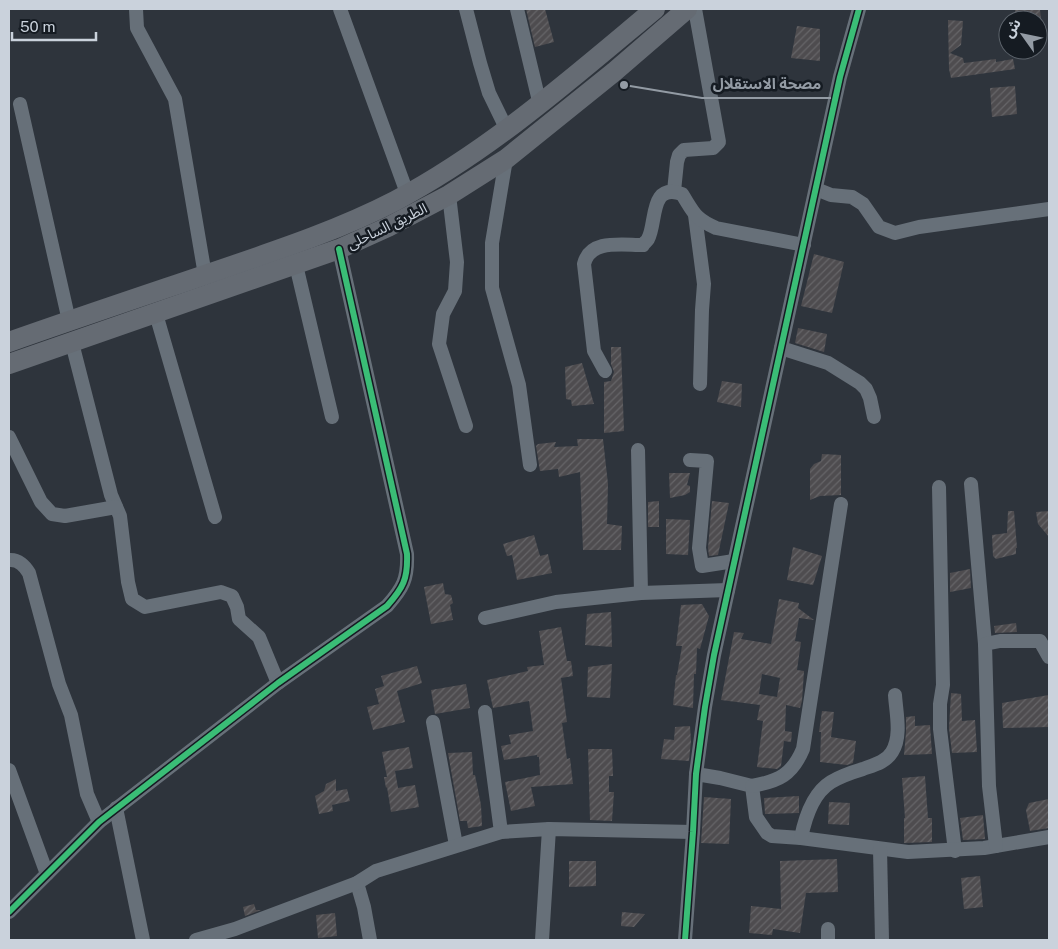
<svg xmlns="http://www.w3.org/2000/svg" width="1058" height="949" font-family="'Public Sans','Noto Sans Arabic',sans-serif">
<style>
.building{fill:url(#building-hatch);fill-rule:evenodd}
.lines{fill:none;stroke-linecap:round;stroke-linejoin:round}
.minor{stroke:#677079;stroke-width:14}
.highway{stroke:#656b73;stroke-width:20}
.cycleway-casing{stroke:#151b22;stroke-width:9}
.cycleway{stroke:#3abd76;stroke-width:6}
.labels{text-anchor:middle;dominant-baseline:central;stroke-width:5;stroke-linejoin:round;paint-order:stroke}
.street-label{font-size:14px;fill:#cad2dc;stroke:#151b22}
.leader{fill:none;stroke:#939ba4;stroke-width:2}
.callout-dot{fill:#939ba4;stroke:#151b22;stroke-width:2}
.callout-label{font-size:15px;text-anchor:middle;font-weight:bold;fill:#939ba4;stroke:#151b22;stroke-width:5;stroke-linejoin:round;paint-order:stroke}
</style>
<defs>
<pattern id="building-hatch" width="6" height="6" patternUnits="userSpaceOnUse" patternTransform="scale(1.25)"><rect width="6" height="6" fill="#4e4c4f"/><path d="M-1 1l2-2M0 6l6-6M5 7l2-2" fill="none" stroke="#666568"/></pattern>
</defs>
<rect width="100%" height="100%" fill="#2e343c"/>
<g class="building">
<path d="M526,9h19l9,33 -19,5z"/>
<path d="M1015,9h25l1,11h-25z"/>
<path d="M948,20l15,1 -2,24 -11,8 13,5 1,5 32,-4v3l17,-3 2,10 -64,9 -2,-9z"/>
<path d="M797,26l23,3v32l-29,-3z"/>
<path d="M1015,86l2,28 -25,3 -2,-29z"/>
<path d="M814,254l30,8 -12,51 -31,-7z"/>
<path d="M798,328l29,6 -3,18 -29,-9z"/>
<path d="M611,347h10l3,84 -20,2v-51l7,-1 3,-9 -3,-8z"/>
<path d="M582,363l12,41 -22,2 -1,-6 -5,-1 -1,-32z"/>
<path d="M722,381l20,3 -1,23 -24,-5z"/>
<path d="M577,439h26l5,45 -1,40 15,2 -1,24h-38l-3,-78 -21,5 -1,-8 -18,2 -4,-25 2,-2 18,-2 -2,5 24,-1z"/>
<path d="M822,454l19,1v40l-21,1 -10,4v-31l4,-5 7,-3z"/>
<path d="M669,473h21l-3,12 3,1v6l-5,3 -15,3z"/>
<path d="M659,501v26h-11v-25z"/>
<path d="M712,501l17,2 -11,52 -9,1 -1,-8z"/>
<path d="M1008,511h6l3,37h-1v6l-20,5 -3,-3 -1,-21 15,-2z"/>
<path d="M1049,511v26l-11,-13 -2,-12z"/>
<path d="M666,519l24,1 -2,35 -22,-1z"/>
<path d="M534,535l6,21 8,-2 4,19 -35,7 -5,-25 -5,1 -4,-12z"/>
<path d="M793,547l29,9 -9,29 -26,-5z"/>
<path d="M970,569l1,19 -21,4v-19z"/>
<path d="M443,583l2,11 6,1 2,8 -3,2 3,15 -22,4 -7,-37z"/>
<path d="M779,599l20,4 -1,5 16,12 -15,-2 -4,23 6,1 -4,28 7,1 -2,30 -2,7 -14,-3 -1,26 7,1 -1,10 -7,-1 -3,25 -4,3 -20,-2 6,-46 -6,-1 3,-15 -39,-5 13,-68 10,1 -3,6 30,5zM762,674l18,4 -3,19 -18,-3z"/>
<path d="M702,604l7,12 -9,33 -3,-1 -1,26h-2l-1,34 -20,-3 3,-30h1l5,-29h-6l5,-41z"/>
<path d="M611,612l1,35 -27,-2 2,-31z"/>
<path d="M1016,623l1,9 -22,1 -1,-7z"/>
<path d="M561,627l6,34h4l2,15 -12,2 6,44 -5,1 5,36 3,-1 3,26 -42,3 4,19 -24,5 -6,-29 35,-7 -1,-18h-2v-2l-33,5 -3,-14 10,-2 -2,-9 24,-4 -4,-30 -36,7 -6,-28 41,-9 -1,-4 17,-2 -5,-34z"/>
<path d="M612,664l-2,34 -23,-1 1,-30z"/>
<path d="M417,666l5,17 -25,8 8,31 -32,8 -6,-23 12,-3 -4,-15 9,-3 -3,-10z"/>
<path d="M466,684l4,24 -35,6 -4,-24z"/>
<path d="M951,693l10,1 1,27 13,-1 2,32 -25,1 -3,-25z"/>
<path d="M1049,695v32l-46,1 -1,-25z"/>
<path d="M822,711l12,1 -3,25 25,4 -3,22 -6,2 -27,-3 1,-30h-2z"/>
<path d="M915,716v10l15,-1 2,29 -28,1 2,-23v-15z"/>
<path d="M690,726l1,15 -2,20 -28,-2 3,-20 10,1 1,-13z"/>
<path d="M409,747l4,21 -18,3 3,17 17,-3 4,22 -28,5 -4,-25 -1,1 -2,-11h3l-5,-25z"/>
<path d="M588,749h24l1,27h-4v16h5l-2,29 -22,-1z"/>
<path d="M472,752l1,23h2l6,30 1,21 -14,2 -1,-7h-7l-12,-68z"/>
<path d="M925,776l3,42h4v24l-28,1v-25h1l-3,-40z"/>
<path d="M336,779v12l11,-2 3,12 -18,4 1,6 -14,3 -4,-18 9,-5 2,-7z"/>
<path d="M799,796v17l-34,1 -1,-16z"/>
<path d="M704,797l27,2 -2,45 -28,-1z"/>
<path d="M1049,799v29l-19,3 -4,-21 3,-7z"/>
<path d="M829,802l21,1 -1,22 -21,-1z"/>
<path d="M983,815l2,24 -22,1 -3,-22z"/>
<path d="M837,859l1,33 -32,1 -6,40 -27,-4 -1,6 -23,-2 2,-27 30,3 -1,-48z"/>
<path d="M569,861h27v25l-27,1z"/>
<path d="M980,876l3,31 -19,2 -3,-31z"/>
<path d="M254,904l2,6h5l-16,6 -2,-9z"/>
<path d="M622,912l23,2 -11,13 -13,-1z"/>
<path d="M335,913l2,23 -19,2 -2,-23z"/>
</g>
<g class="lines">
<g class="minor">
<path d="M136,9l1,19 38,71 30,176"/>
<path d="M340,9l67,184"/>
<path d="M466,9l14,54 9,30 18,37"/>
<path d="M517,9l23,96"/>
<path d="M20,104l49,217"/>
<path d="M506,159l-14,84v45l27,97 11,80"/>
<path d="M816,189l15,6 21,2 11,7 16,23 16,6 24,-6 130,-18"/>
<path d="M674,191l3,-29 2,-7 5,-5 29,-2 6,-6 -24,-133"/>
<path d="M449,195l8,67 -2,29 -12,23 -4,30 27,82"/>
<path d="M695,215l9,69 -2,26 -2,74"/>
<path d="M296,265l36,152"/>
<path d="M156,314l59,203"/>
<path d="M72,343l39,152 9,21 8,66 4,17 13,8 76,-15 11,4 5,11 2,12 20,18 19,46"/>
<path d="M781,348l47,15 32,20 6,6 4,9 4,19"/>
<path d="M605,371l-11,-20 -10,-87c6,-25 37,-19 59,-19 1,-2 4,-4 5,-6 9,-16 1,-57 34,-45 12,19 13,25 34,34l88,17"/>
<path d="M9,437l32,65 11,12 13,2 51,-9"/>
<path d="M638,450l3,143"/>
<path d="M690,460l17,1 -8,87 3,18 32,-5"/>
<path d="M971,484l14,160"/>
<path d="M939,487l4,198 -3,19v25l15,122"/>
<path d="M9,560c9,-1 16,6 20,13l30,111 12,31 16,79 12,28"/>
<path d="M485,618l71,-16 85,-9 87,-3"/>
<path d="M485,712l16,120"/>
<path d="M433,722l23,123"/>
<path d="M9,770l38,104"/>
<path d="M696,774l24,4 32,8 4,31 11,16 5,3 29,2 107,14 76,-4 65,-11"/>
<path d="M752,786c27,-5 40,-11 51,-37l38,-245"/>
<path d="M116,808l27,132"/>
<path d="M801,838c4,-20 12,-45 30,-56 10,-6 22,-10 32,-13 11,-4 23,-7 29,-17 10,-16 4,-40 3,-57"/>
<path d="M996,846l-7,-60 -4,-142 15,-3h40l9,16"/>
<path d="M880,849l2,91"/>
<path d="M357,883l7,24 6,33"/>
<path d="M9,912l90,-90 179,-139 109,-77c16,-18 21,-27 20,-52l-68,-305"/>
<path d="M196,940l39,-11 122,-46 19,-12 125,-39 48,-3 144,3"/>
<path d="M542,940l7,-111"/>
<path d="M685,940l8,-108 3,-58 9,-67 9,-52 126,-578 19,-68"/>
<path d="M828,940v-11"/>
</g>
<g class="highway">
<path d="M9,342c65,-23 131,-45 196,-67 64,-22 130,-43 190,-74 96,-51 177,-123 260,-192"/>
<path d="M9,364l330,-115 49,-22 61,-32 57,-36 108,-87 73,-63"/>
</g>
<g class="cycleway-casing">
<g id="cycleway">
<path d="M9,912l90,-90 179,-139 109,-77c16,-18 21,-27 20,-52l-68,-305"/>
<path d="M685,940l8,-108 3,-58 9,-67 9,-52 126,-578 19,-68"/>
</g>
</g>
<use href="#cycleway" class="cycleway"/>
</g>
<g class="labels">
<g class="street-label">
<text transform="translate(387 226) rotate(-26)">الطريق الساحلى</text>
</g>
</g>
<path class="leader" d="M624 85L702 98H831"/>
<circle class="callout-dot" cx="624" cy="85" r="5"/>
<g class="callout-label">
<text x="767" y="89">مصحة الاستقلال</text>
</g>
<rect width="1058" height="949" fill="none" stroke="#cad2dc" stroke-width="20"/>
<g transform="translate(1023 35) rotate(303)"><circle r="24" fill="#151b22" stroke="#5d646c"/>
<path d="M0-4L9 19L0 12L-9 19Z" fill="#939ba4"/>
<text y="-8" font-size="14" font-weight="bold" text-anchor="middle" fill="#cad2dc">ش</text>
</g>
<path d="M12 32v8h84v-8" fill="none" stroke="#cad2dc" stroke-width="2.5"/>
<text x="20" y="32" font-size="15" fill="#cad2dc" stroke="#151b22" stroke-width="4" paint-order="stroke">50 m</text>
</svg>
